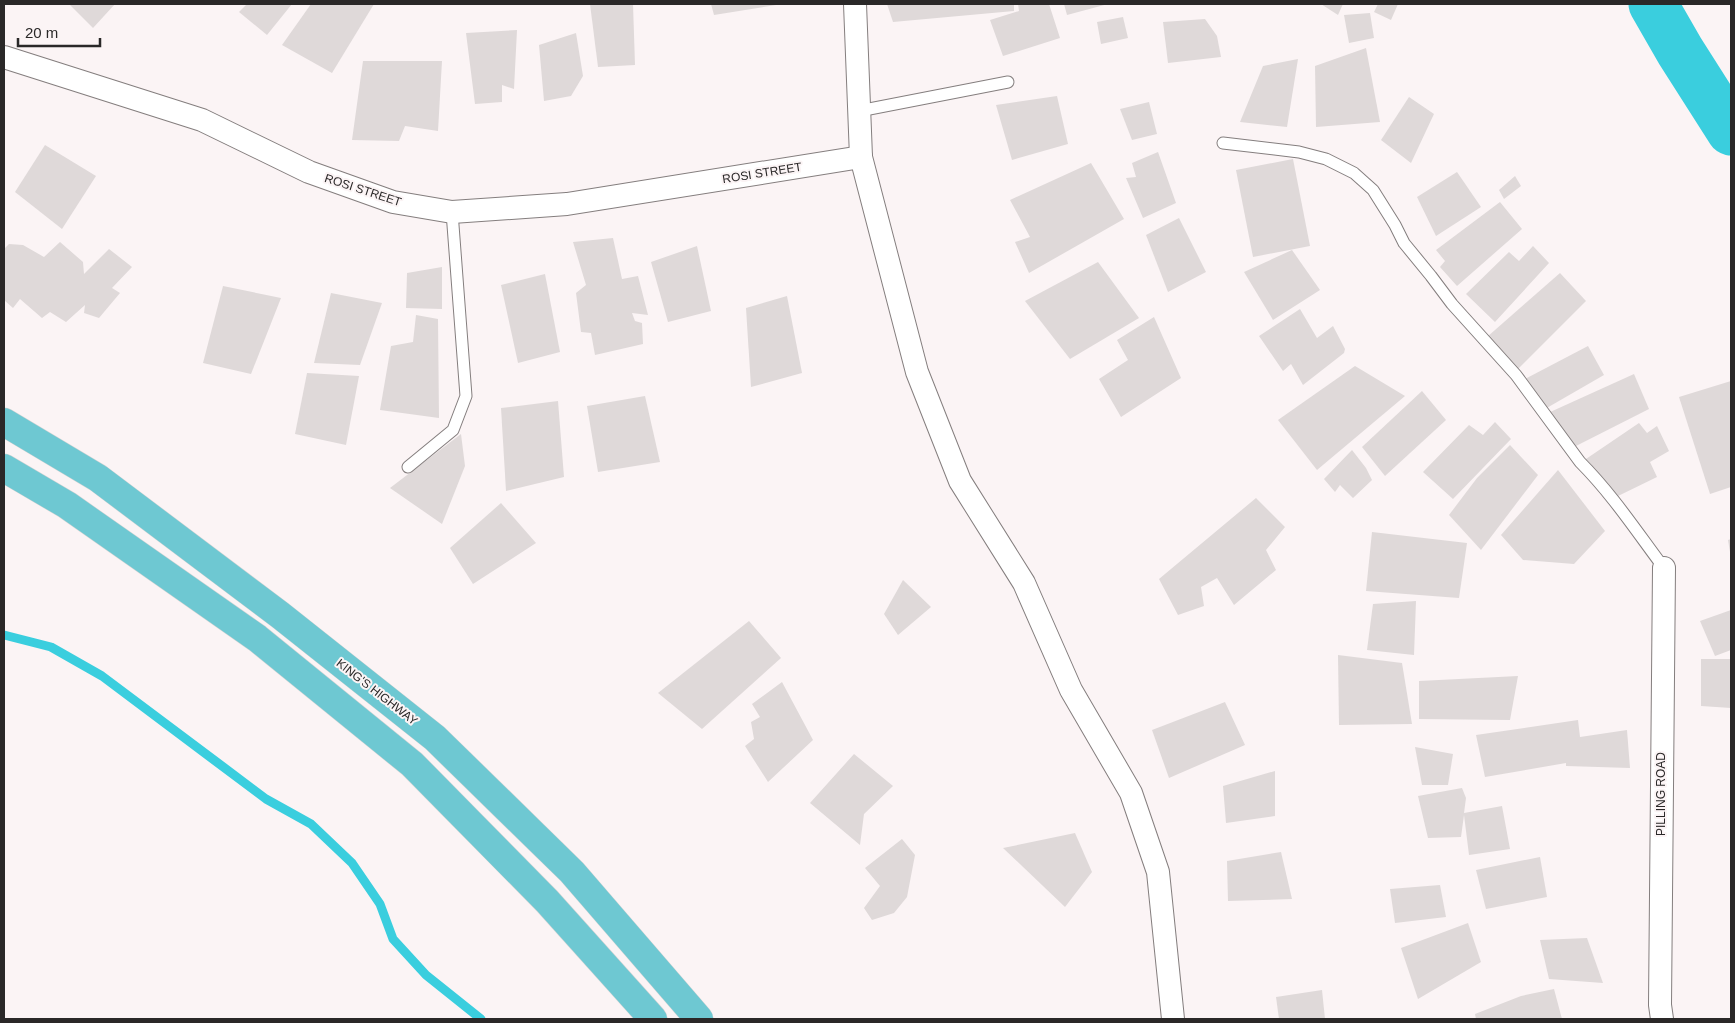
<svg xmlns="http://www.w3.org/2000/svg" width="1735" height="1023" font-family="Helvetica,sans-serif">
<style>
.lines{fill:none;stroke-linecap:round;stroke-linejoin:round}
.stream{stroke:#3acede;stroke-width:9}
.river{stroke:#3acede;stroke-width:49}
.building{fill:#dfd9d9}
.service-casing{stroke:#847e7e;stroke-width:13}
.minor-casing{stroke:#847e7e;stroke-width:24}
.trunk-casing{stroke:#d4d4d4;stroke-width:29}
.service{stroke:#fff;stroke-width:11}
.minor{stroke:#fff;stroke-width:22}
.trunk{stroke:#6ec8d2;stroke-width:28}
.labels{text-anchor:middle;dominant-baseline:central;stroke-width:4;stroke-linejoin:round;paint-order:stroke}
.street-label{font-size:12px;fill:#2a2828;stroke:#fbf4f5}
</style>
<rect width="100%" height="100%" fill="#fbf4f5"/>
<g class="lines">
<path class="stream" d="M4,635l47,12 51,29 164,123 45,25 41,39 28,41 13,35 33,36 55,44"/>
<path class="river" d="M1653,4l27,47 51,80"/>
</g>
<g class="building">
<path d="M69,4h46l-22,24z"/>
<path d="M247,4h45l-25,31 -28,-23z"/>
<path d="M311,4h63l-42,69 -50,-28z"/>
<path d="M590,4h43l2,61 -37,2z"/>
<path d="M711,4h65v1l-62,10z"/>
<path d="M887,4h127v7l-121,11z"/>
<path d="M1018,4h31l11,34 -57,18 -13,-36 29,-9z"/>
<path d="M1064,4h44l-41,11z"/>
<path d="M1321,4h22l-5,11z"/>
<path d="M1378,4h20l-7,16 -17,-8z"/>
<path d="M1370,13l4,25 -25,5 -5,-28z"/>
<path d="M1123,17l5,21 -27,6 -4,-22z"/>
<path d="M1205,19l12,17 4,21 -53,6 -5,-41z"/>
<path d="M517,30l-3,59 -12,-4v17l-27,2 -9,-71z"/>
<path d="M576,33l7,43 -12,20 -27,5 -5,-56z"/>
<path d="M1366,48l14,74 -64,5 -1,-61z"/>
<path d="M1298,59l-11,68 -47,-5 23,-56z"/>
<path d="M363,61h79l-4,70 -33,-5 -6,15 -47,-1z"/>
<path d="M1057,96l11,48 -56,16 -16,-55z"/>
<path d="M1409,97l25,17 -23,49 -30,-23z"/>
<path d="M1149,102l8,32 -25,6 -12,-31z"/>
<path d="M45,145l51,31 -34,53 -47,-37z"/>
<path d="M1158,152l18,51 -33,15 -17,-40 10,-1 -4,-14z"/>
<path d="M1293,159l17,87 -57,11 -17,-87z"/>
<path d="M1091,163l33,56 -95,54 -14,-31 15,-5 -20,-37z"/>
<path d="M1457,172l24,35 -45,29 -19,-39z"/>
<path d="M1515,176l6,10 -17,13 -5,-9z"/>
<path d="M1500,202l22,27 -65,57 -17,-19 5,-6 -9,-11z"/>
<path d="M1179,218l27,54 -38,20 -22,-57z"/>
<path d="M613,238l9,41 16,-3 10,39 -16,-2 3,8 7,2 1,21 -48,11 -4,-22 -10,-1 -5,-39 10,-8 -13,-43z"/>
<path d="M60,242l23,20 1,12 25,-25 23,18 -20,21 8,5 -21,25 -15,-5 1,-8 -19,17 -16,-10 -8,6 -22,-19 -7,9 -9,-8v-51l5,-5 14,1 21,12z"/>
<path d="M697,246l14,65 -43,11 -17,-60z"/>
<path d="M1533,246l16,17 -54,59 -29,-28 43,-42 10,9z"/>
<path d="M1292,250l28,40 -47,30 -29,-48z"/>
<path d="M1098,262l41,56 -69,41 -45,-58z"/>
<path d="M442,267v42l-36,-1 1,-35z"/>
<path d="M1560,273l26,28 -69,69 -30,-33z"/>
<path d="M545,274l15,78 -42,11 -17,-78z"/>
<path d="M223,286l58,12 -30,76 -48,-11z"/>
<path d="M331,293l51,10 -22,62 -46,-2z"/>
<path d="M787,296l15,77 -51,14 -5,-79z"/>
<path d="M1300,309l17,29 16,-12 12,23 -1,4 -41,32 -12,-21 -8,7 -24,-35z"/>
<path d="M416,315l22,4 1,99 -59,-8 11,-64 22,-4z"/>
<path d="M1154,317l27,61 -60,39 -22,-38 29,-19 -11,-20z"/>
<path d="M1588,346l16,29 -59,34 -22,-29z"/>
<path d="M1355,366l50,30 -88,74 -39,-50z"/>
<path d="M307,373l52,3 -13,69 -51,-11z"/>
<path d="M1634,374l15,35 -75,38 -26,-34z"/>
<path d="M1731,381v106l-21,7 -31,-97z"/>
<path d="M1422,391l24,29 -61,56 -23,-29z"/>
<path d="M645,396l15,66 -62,10 -11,-66z"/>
<path d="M558,401l6,76 -58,14 -5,-83z"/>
<path d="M1495,422l16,17 -58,60 -30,-27 46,-47 14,10z"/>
<path d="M1639,423l8,10 10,-7 12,25 -19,11 7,15 -41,20 -33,-36z"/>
<path d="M461,434l4,32 -23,58 -52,-36z"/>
<path d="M1510,445l28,30 -57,75 -32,-35 28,-37z"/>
<path d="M1352,450l14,18 6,12 -19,18 -13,-13 -5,7 -11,-13z"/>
<path d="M1558,470l47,61 -31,33 -51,-4 -22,-25z"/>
<path d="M1256,498l29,29 -19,23 10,20 -42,35 -17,-27 -16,9 3,19 -26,9 -19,-36z"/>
<path d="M501,503l35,40 -63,41 -23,-36z"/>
<path d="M1372,532l95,11 -8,55 -93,-7z"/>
<path d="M1731,539v13h-1l-2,-12z"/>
<path d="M903,580l28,27 -33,28 -14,-21z"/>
<path d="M1416,601l-2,54 -47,-5 6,-46z"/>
<path d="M1731,610v40l-16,6 -15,-35z"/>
<path d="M749,621l32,37 -79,71 -44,-36z"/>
<path d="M1338,655l64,8 10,61 -73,1z"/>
<path d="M1701,659h30v49l-30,-2z"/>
<path d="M1518,676l-8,44 -91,-1v-38z"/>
<path d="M782,682l31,58 -45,42 -23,-36 9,-7 -3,-17 9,-5 -8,-13z"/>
<path d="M1225,702l20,43 -76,33 -17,-48z"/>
<path d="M1578,720l2,17 47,-7 3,38 -64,-2v-3l-81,14 -9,-42z"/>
<path d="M1415,747l38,7 -5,31h-26z"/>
<path d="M854,754l39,32 -29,28 -4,31 -50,-42z"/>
<path d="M1275,771v45l-49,7 -3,-37z"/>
<path d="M1462,788l4,10 -2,15 38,-7 8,43 -41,6 -5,-40 -3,22 -33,1 -10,-42z"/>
<path d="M1075,833l17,39 -27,35 -62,-59z"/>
<path d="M902,839l13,16 -8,42 -13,16 -22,7 -8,-12 16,-22 -15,-18z"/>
<path d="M1281,852l11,47 -64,2 -1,-40z"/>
<path d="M1540,857l7,40 -61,12 -10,-39z"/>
<path d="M1440,885l6,32 -51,6 -5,-34z"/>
<path d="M1468,923l13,39 -63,37 -17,-51z"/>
<path d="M1587,938l16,45 -54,-4 -9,-39z"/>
<path d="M1554,989l8,30h-86l-1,-5 46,-18z"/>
<path d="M1322,990l3,29h-46l-3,-22z"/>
</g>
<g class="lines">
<g class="service-casing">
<g id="service">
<path d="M859,111l149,-29"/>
<path d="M1223,143l76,9 27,7 28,14 19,17 22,35 9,18 27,33 21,28 64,71 64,87c32,32 57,70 84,106"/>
<path d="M408,467l45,-37 13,-34 -14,-184"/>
</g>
</g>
<g class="minor-casing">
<g id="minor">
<path d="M855,4l6,153 56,215 43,109 64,102 47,107 60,103 27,79 15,147"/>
<path d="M4,57l198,63 107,52 84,30 59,10 115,-8 294,-47"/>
<path d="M1662,1019l-2,-14 4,-437"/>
</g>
</g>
<g class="trunk-casing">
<g id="trunk">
<path d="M4,422l94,56 182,137 155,123 137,134 127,147"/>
<path d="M4,468l63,37 190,133 155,126 135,137 106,118"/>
</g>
</g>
<use href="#service" class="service"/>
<use href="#minor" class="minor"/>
<use href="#trunk" class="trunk"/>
</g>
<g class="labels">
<g class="street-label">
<text transform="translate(762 173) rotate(-9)">ROSI STREET</text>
<text transform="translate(363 190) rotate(18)">ROSI STREET</text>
<text transform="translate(377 692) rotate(38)">KING'S HIGHWAY</text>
<text transform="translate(1661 794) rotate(-90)">PILLING ROAD</text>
</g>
</g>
<rect width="1735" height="1023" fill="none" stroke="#2a2828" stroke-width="10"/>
<path d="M18 38v8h82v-8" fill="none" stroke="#2a2828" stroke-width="2.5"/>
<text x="25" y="38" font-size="15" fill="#2a2828" stroke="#fbf4f5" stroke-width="4" paint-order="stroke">20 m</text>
</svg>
